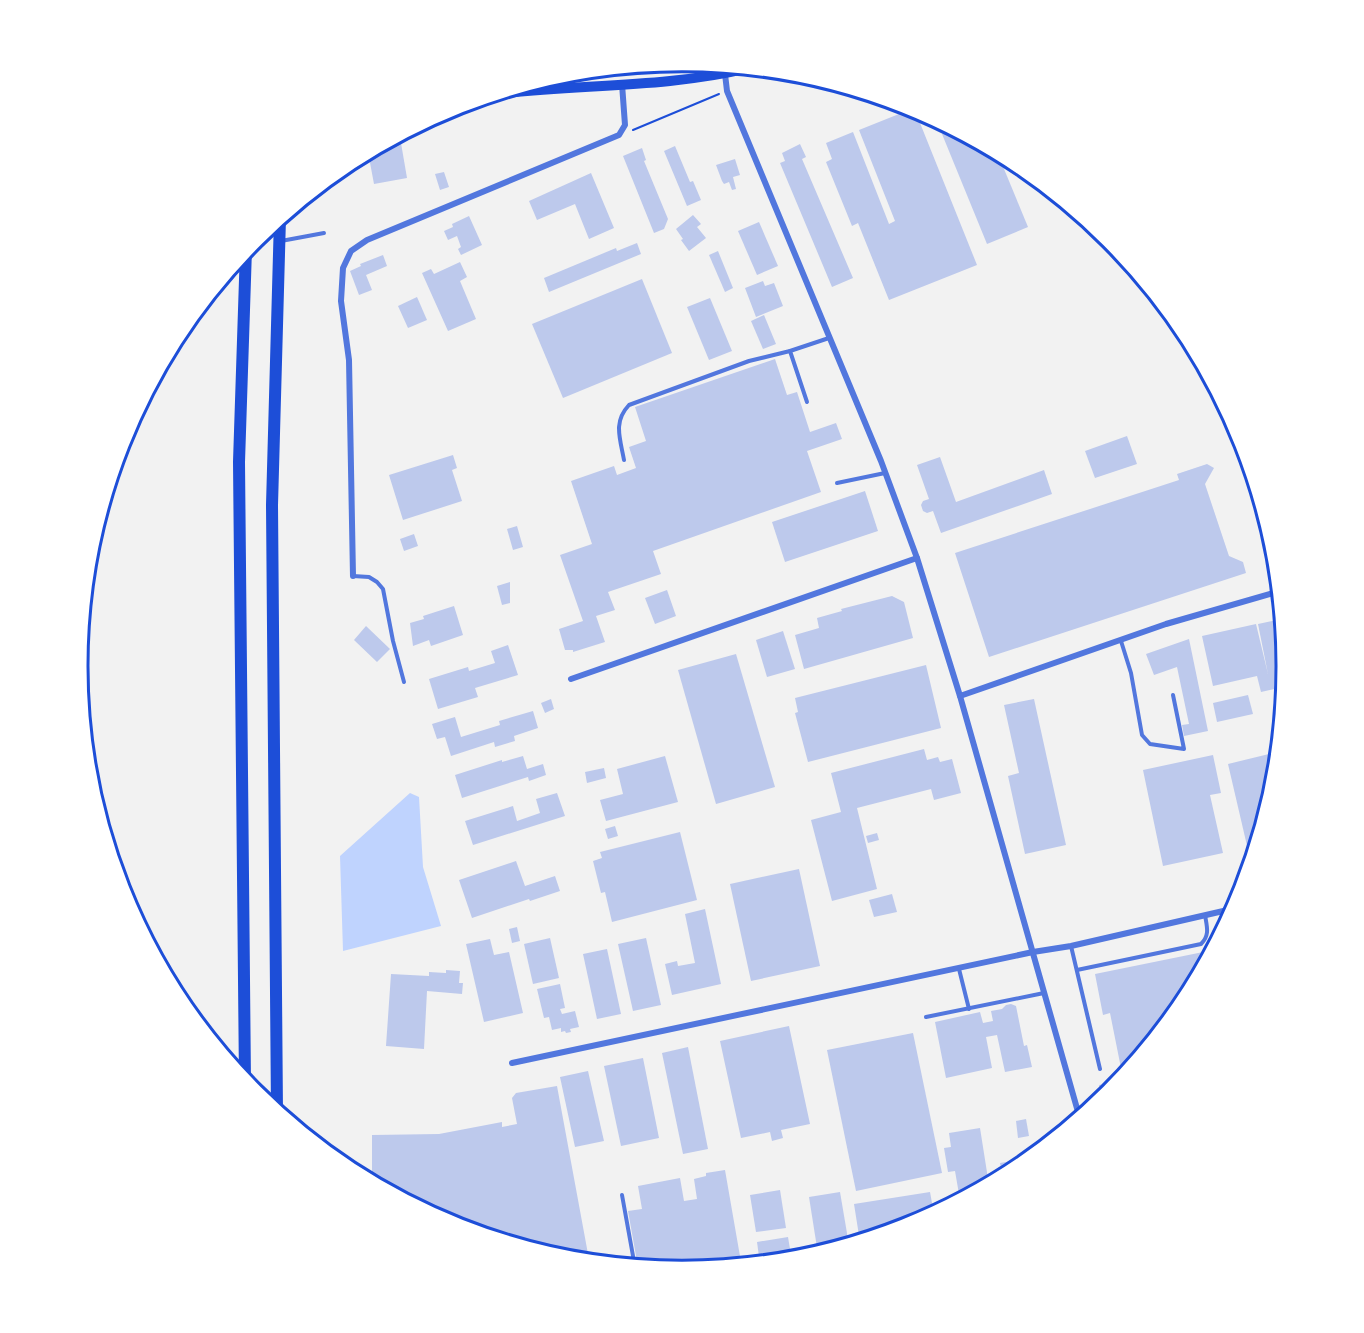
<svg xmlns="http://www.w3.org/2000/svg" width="1364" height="1333" font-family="'IBM Plex Serif',serif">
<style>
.water{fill:#bfd3fe}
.building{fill:#bdc9ec}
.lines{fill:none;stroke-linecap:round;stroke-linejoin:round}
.path{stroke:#1d4ed8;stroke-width:2}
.service{stroke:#5277de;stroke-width:4}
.minor{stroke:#5277de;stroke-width:6}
.secondary{stroke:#1d4ed8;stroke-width:10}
.motorway{stroke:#1d4ed8;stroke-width:12}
.rim{fill:none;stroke:#1d4ed8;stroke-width:3}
</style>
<rect width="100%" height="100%" fill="#f2f2f2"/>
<path class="water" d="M410,793l9,4 4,70 18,59 -98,25 -3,-95z"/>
<g class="building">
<path d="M914,108l63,157 -88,35 -31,-77 -6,3 -26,-64 6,-3 -6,-16 27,-11 36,92 6,-3 -36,-91z"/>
<path d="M954,129l43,23 31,75 -41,17 -45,-110z"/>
<path d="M401,143l6,35 -33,6 -6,-32 9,-5z"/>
<path d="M800,144l6,13 -4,2 51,119 -21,9 -52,-124 5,-2 -3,-8z"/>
<path d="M675,146l15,36 3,-1 8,19 -14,6 -23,-55z"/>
<path d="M642,148l4,12 -2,1 24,58 -4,10 -10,4 -31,-77z"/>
<path d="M735,159l5,16 -7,2 3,12 -4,1 -3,-8 -5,2 -2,-3 -6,-16z"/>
<path d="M444,172l5,15 -9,3 -5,-16z"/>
<path d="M591,173l23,55 -25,11 -14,-35 -38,16 -8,-19z"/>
<path d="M693,215l8,9 -4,3 9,11 -17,13 -8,-11 2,-1 -7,-10z"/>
<path d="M469,216l13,29 -21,10 -3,-6 3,-2 -4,-11 -9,4 -4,-9 9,-4 -1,-3z"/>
<path d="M759,222l19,44 -21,9 -19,-44z"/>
<path d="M637,243l4,11 -92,38 -5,-14 72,-30 1,3z"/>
<path d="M718,251l15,37 -8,4 -16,-37z"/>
<path d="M383,255l4,11 -21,9 6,15 -13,5 -9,-24 11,-5 -1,-2z"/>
<path d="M460,262l7,15 -7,4 16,38 -28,12 -26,-58 9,-4 3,5z"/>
<path d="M642,279l30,74 -109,45 -31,-74z"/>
<path d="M763,281l2,5 9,-3 9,23 -27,11 -11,-29z"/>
<path d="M417,297l10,23 -19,8 -10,-22z"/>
<path d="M710,298l22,53 -23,9 -22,-53z"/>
<path d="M764,315l12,29 -13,5 -12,-28z"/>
<path d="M775,359l12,36 10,-3 13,40 26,-9 6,16 -35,12 14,41 -168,59 8,23 -53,18 7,18 -19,6 9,26 -32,10v-2h-8l-6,-21 24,-8 -23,-66 32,-11 -21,-63 43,-15 3,9 19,-7 -7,-21 17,-6 -11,-34z"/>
<path d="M1127,436l10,28 -42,14 -10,-27z"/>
<path d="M453,455l4,13 -5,2 10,31 -59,19 -14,-45z"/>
<path d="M940,457l16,45 88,-32 8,24 -111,39 -8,-22 -6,2 -4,-2 -2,-6 2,-4 6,-2 -12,-34z"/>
<path d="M1207,464l7,4 -9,16 24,72 14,6 3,11 -257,84 -34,-104 224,-73 -2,-6z"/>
<path d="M865,491l13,40 -93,31 -13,-40z"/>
<path d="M517,526l6,21 -10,3 -6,-21z"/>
<path d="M414,534l4,12 -14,5 -4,-12z"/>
<path d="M510,582v21l-8,2 -5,-19z"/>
<path d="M667,590l9,26 -21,8 -10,-26z"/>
<path d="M892,596l12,6 9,36 -109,31 -9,-34 24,-7 -2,-10 25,-7 -1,-2z"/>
<path d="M454,606l9,29 -32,11 -2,-6 -16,6 -3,-23 14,-4 -1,-3z"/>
<path d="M1282,619l5,48 -4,38 -4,-17 -18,4 -4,-16 -44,10 -11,-50 54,-12 12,50 -10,-50z"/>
<path d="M366,626l24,23 -13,13 -23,-22z"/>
<path d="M783,631l12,38 -28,8 -11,-37z"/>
<path d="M1189,639l19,92 -24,5 -2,-11 7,-1 -12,-57 -23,8 -8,-21z"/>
<path d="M508,645l10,30 -43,13 3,9 -40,12 -9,-30 39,-12 1,4 26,-8 -4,-12z"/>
<path d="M736,654l39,133 -59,17 -38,-134z"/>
<path d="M926,665l15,63 -133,34 -13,-49 3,-1 -3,-14z"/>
<path d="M1248,695l5,19 -36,8 -4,-19z"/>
<path d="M551,699l3,10 -9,4 -4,-10z"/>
<path d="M1034,699l32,146 -41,9 -17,-78 11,-3 -15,-68z"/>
<path d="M533,711l5,17 -24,8 1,5 -20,6 -1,-5 -43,14 -6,-19 -8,2 -5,-15 23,-7 6,20 39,-12 -1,-4z"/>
<path d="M924,749l3,11 11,-3 2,5 12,-3 9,34 -27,7 -3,-11 -74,19 20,81 -45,12 -21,-81 30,-8 -10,-39z"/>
<path d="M1277,752l-2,33 -19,64 -8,1 -20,-86z"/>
<path d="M1213,755l8,38 -11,2 13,58 -60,13 -20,-96z"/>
<path d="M523,756l4,13 16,-5 3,11 -17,6 -1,-4 -66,21 -7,-23 47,-15v2z"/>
<path d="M665,756l13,46 -72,19 -6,-21 23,-6 -6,-25z"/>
<path d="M604,768l2,10 -19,5 -2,-11z"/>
<path d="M557,793l8,23 -92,29 -8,-24 48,-15 4,15 23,-8 -4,-14z"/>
<path d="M615,826l3,10 -10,3 -3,-10z"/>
<path d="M680,832l17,68 -85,22 -7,-30 -4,1 -8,-32 9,-3 -2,-6z"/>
<path d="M877,833l2,7 -11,3 -2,-7z"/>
<path d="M516,861l9,25 30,-10 5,15 -30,10 -1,-2 -57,19 -13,-38z"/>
<path d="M799,869l21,97 -69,15 -21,-97z"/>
<path d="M892,894l5,18 -23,5 -5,-17z"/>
<path d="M705,909l16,75 -49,11 -7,-31 12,-3 1,5 17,-3 -10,-49z"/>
<path d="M517,927l3,14 -8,2 -3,-14z"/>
<path d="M550,938l9,40 -26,6 -9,-40z"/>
<path d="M646,938l15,67 -28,6 -15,-67z"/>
<path d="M490,939l4,16 15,-3 14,61 -39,9 -18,-78z"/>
<path d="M607,949l14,65 -24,5 -14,-65z"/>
<path d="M1213,950l-28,53 -62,75 -13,-65 -7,2 -8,-41z"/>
<path d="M446,970l14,1 -1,12h4l-1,11 -35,-3 -3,58 -38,-3 5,-72 38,2v-4l17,1z"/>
<path d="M560,984l5,24 -5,1 2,5 13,-3 4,16 -9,2 1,3 -5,1 -1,-2 -4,1v-4l-9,2 -3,-13 -5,1 -7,-29z"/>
<path d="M1011,1004l5,2 8,40 3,-1 5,22 -27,5 -8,-37 -11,2 6,31 -46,10 -11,-56 45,-10 3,11 10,-2 -2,-10 11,-2 4,-4z"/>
<path d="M789,1026l21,98 -29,6 2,8 -11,3 -2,-9 -29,6 -21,-97z"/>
<path d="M913,1033l29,140 -86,18 -29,-141z"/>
<path d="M688,1047l20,102 -25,5 -21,-101z"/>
<path d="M643,1058l16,80 -38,8 -17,-80z"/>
<path d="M588,1071l16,70 -29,6 -15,-70z"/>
<path d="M1121,1081l-11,14 -8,6 -3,-16z"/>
<path d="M557,1086l31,168 -28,5 -23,-7 -2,-9 -11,2v3l-74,-23 -78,-42v-48l67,-1 63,-12v5l15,-3 -5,-26 4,-5z"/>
<path d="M1026,1119l3,17 -11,2 -2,-17z"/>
<path d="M980,1128l9,57 -29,15 -5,-29 -7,1 -4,-24 7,-1 -2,-14z"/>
<path d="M1024,1159l1,5 -22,14 -3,-15z"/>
<path d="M725,1170l16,92 -59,9 -12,-1 -1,-2 -9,1 -22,-2 -10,-56 14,-2 -4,-23 42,-8 4,23 13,-2 -3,-20 12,-3v-3z"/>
<path d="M780,1190l6,38 -30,4 -6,-37z"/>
<path d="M840,1192l9,53 -31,9 -9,-57z"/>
<path d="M930,1192l4,22 -21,12 -14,4v-4l-10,2 1,5 -30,9 -6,-38z"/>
<path d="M788,1237l4,24 -32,3 -3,-22z"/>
</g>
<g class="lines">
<path class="path" d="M633,130l86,-36"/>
<g class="service">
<path d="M281,241l43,-8"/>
<path d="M807,402l-17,-51 39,-13"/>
<path d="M624,460c-4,-22 -11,-38 5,-55l120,-44 41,-10"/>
<path d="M837,483l48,-10"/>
<path d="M353,576l16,1 8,5 6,7 10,52 11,41"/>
<path d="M1121,641l10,32 11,62 8,9 34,5 -11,-54"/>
<path d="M1071,946l29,123"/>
<path d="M959,969l10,40"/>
<path d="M1077,970l124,-26c9,-9 6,-17 4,-29"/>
<path d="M926,1017l118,-24"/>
<path d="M622,1195l13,72"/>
</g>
<g class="minor">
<path d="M725,74l2,17 154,370 36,97 43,138 120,423"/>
<path d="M353,576l-4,-216 -8,-59 2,-33 8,-17 16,-11 252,-105 6,-10 -3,-41"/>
<path d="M571,679l346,-121"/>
<path d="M960,696l206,-72 114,-33"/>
<path d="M512,1063l521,-111 38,-6 161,-37"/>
</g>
<path class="secondary" d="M495,94c85,-10 172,-6 254,-26"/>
<g class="motorway">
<path d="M245,1083l-6,-621 7,-213"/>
<path d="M277,1113l-5,-608 8,-287"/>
</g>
</g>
<path d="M0 0H1364V1333H0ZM88 666a594 594 0 1 1 1188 0a594 594 0 1 1-1188 0Z" fill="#fff" fill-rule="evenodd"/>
<path class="rim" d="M88 666a594 594 0 1 1 1188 0a594 594 0 1 1-1188 0Z"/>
</svg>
